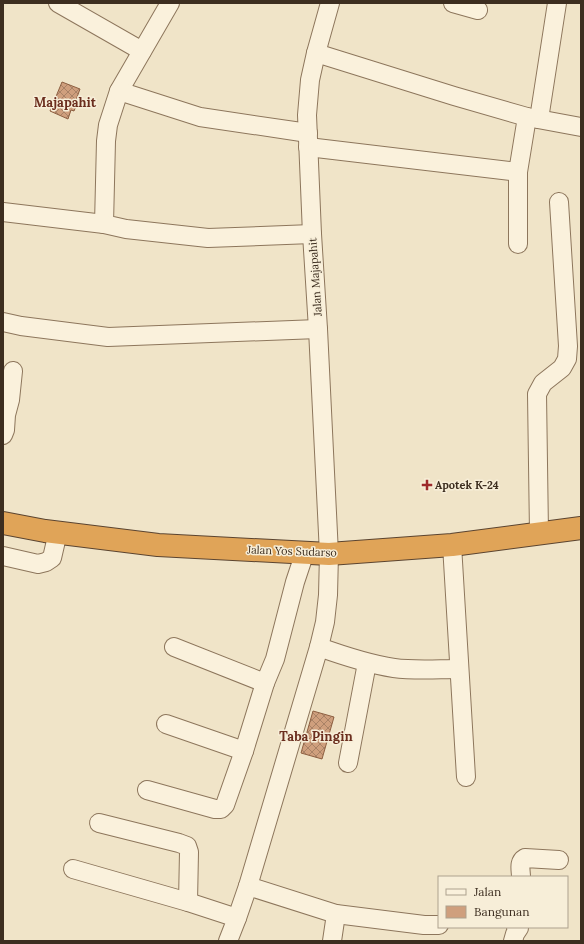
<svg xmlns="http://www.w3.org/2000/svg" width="584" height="944" font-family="Lora,serif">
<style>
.building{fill:url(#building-cross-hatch);stroke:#8d5f41}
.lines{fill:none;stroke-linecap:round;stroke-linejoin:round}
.minor-casing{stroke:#8d765c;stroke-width:20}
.highway-casing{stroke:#5b4430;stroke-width:24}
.minor{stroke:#faf1dc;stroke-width:18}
.highway{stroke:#e0a458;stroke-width:22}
.poi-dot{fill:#9e2a2b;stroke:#f7eed8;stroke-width:1.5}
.labels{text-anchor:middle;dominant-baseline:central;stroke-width:3;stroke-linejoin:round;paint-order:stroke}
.street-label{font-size:11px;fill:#3d2e20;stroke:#f7eed8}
.poi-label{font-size:11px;font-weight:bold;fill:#3d2e20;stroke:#f7eed8;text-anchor:start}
.quarter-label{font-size:13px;font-weight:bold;fill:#6b2e1e;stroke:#f7eed8}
</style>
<defs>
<pattern id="building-cross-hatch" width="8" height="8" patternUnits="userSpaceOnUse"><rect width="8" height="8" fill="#cf9f7d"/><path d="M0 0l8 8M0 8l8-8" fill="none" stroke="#a98266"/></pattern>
</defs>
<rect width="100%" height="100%" fill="#f0e4c8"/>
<g class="building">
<path d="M62,82l18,7 -4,11 2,1 -4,10 -3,-1 -3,9 -18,-8z"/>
<path d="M313,711l21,6 -12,42 -21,-6z"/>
</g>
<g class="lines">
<g class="minor-casing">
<g id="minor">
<path d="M58,3l84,48"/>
<path d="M170,3l-51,88 -11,34 -2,16 -2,83 22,5 82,9 104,-4"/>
<path d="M453,3l25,7"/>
<path d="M316,53l138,43 73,21 54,10"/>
<path d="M119,91l81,26 108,16"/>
<path d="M539,119l18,-116"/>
<path d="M308,147l210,25 9,-55"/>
<path d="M3,212l101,12"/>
<path d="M518,244v-72"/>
<path d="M3,322l18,4 87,11 210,-8"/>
<path d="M3,435l2,-5 1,-15 4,-15 3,-29"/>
<path d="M539,533l-2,-139 6,-11 19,-15 5,-9 1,-13 -9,-144"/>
<path d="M452,545l14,232"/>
<path d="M3,556l35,8 8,-2 6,-4 6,-26"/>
<path d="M174,647l91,36"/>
<path d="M319,647c25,9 49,17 75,21 21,3 44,1 65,1"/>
<path d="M166,724l78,27"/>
<path d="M348,763l19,-100"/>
<path d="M147,790l68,19h6l4,-4 19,-54 21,-68 10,-24 20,-77 10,-30"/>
<path d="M99,823l80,20 8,3 2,6 -1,50"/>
<path d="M73,869l115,33 49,16"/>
<path d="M521,877c0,-7 -3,-15 4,-19l34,2"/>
<path d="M248,886l88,28 88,11h15"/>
<path d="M228,941l9,-23 11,-32 71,-239 6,-25 3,-27 1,-41 -11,-225 -6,-95 -5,-119 3,-35 6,-27 14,-50"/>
<path d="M332,941l4,-27"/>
<path d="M513,941l2,-7 4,-6 -3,-1"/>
</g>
</g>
<g class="highway-casing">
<path id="highway" d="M3,523l42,8 113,14 171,9 123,-9 129,-17"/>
</g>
<use href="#minor" class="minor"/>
<use href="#highway" class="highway"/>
</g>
<path class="poi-dot" d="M425 479h4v4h4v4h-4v4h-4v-4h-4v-4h4z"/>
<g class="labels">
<g class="street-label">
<text transform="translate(315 277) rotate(-94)">Jalan Majapahit</text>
<text transform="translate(292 551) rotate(2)">Jalan Yos Sudarso</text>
</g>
<g class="poi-label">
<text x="435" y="485">Apotek K-24</text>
</g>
<g class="quarter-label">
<text x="65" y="102">Majapahit</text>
<text x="316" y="736">Taba Pingin</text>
</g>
</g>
<rect width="584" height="944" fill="none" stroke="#3d2e20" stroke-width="8"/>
<rect x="438" y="876" width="130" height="52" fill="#f7eed8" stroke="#ada18e"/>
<rect x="446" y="889" width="20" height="6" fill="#faf1dc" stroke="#ada18e"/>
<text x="474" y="896" font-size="12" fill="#3d2e20">Jalan</text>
<rect x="446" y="906" width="20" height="12" fill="#cf9f7d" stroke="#ada18e"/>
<text x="474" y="916" font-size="12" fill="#3d2e20">Bangunan</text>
</svg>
